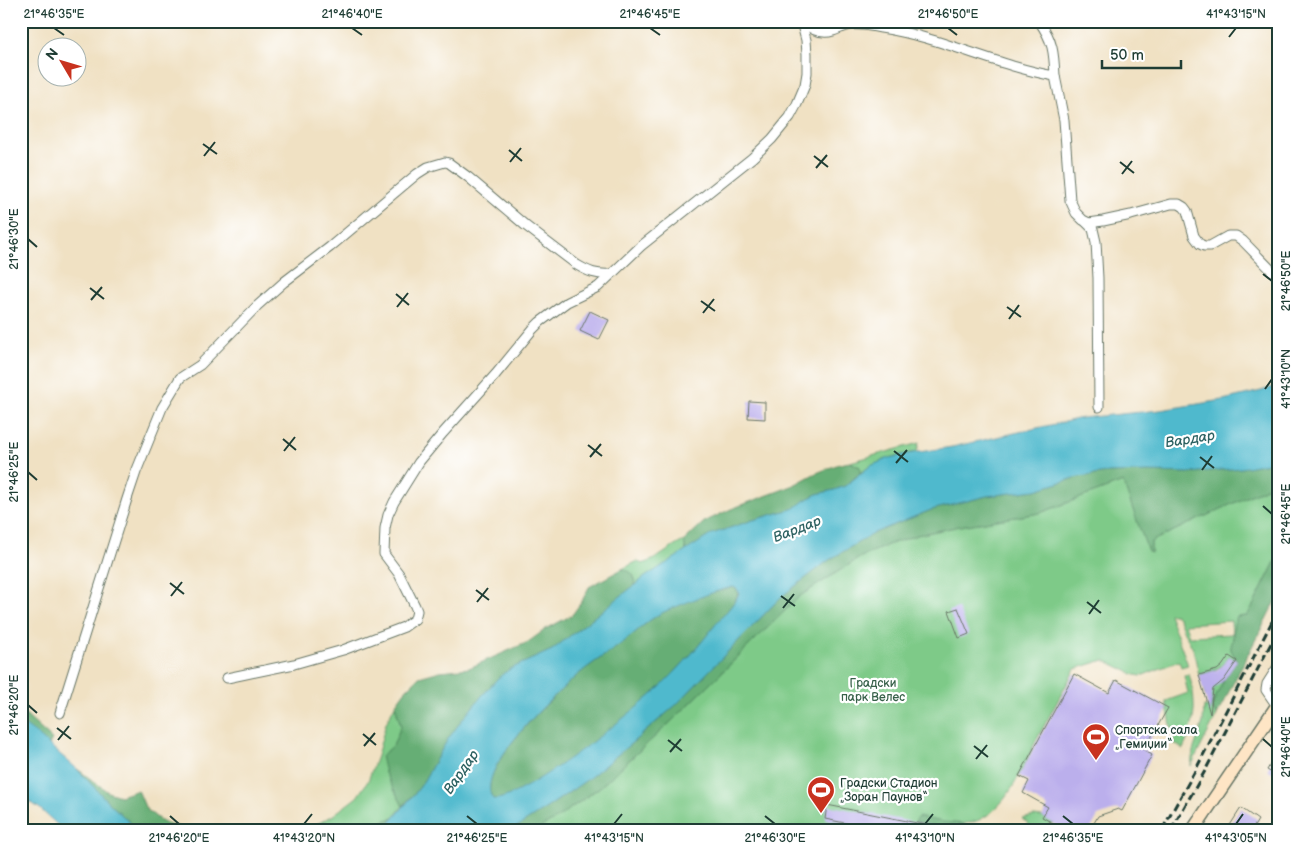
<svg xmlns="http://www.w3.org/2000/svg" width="1300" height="851" font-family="'Balsamiq Sans',sans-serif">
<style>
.green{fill:#7eca88;stroke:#4e845e;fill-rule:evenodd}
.forest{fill:#66ae74;stroke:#427654}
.water{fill:#50b9cd;stroke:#387b80;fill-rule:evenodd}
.building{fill:#bbafec}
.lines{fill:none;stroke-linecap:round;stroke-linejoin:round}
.minor-casing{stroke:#687666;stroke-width:11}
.secondary-casing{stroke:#687666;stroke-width:15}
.minor{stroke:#fff;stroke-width:9}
.secondary{stroke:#fee5c5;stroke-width:12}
.rail{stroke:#1f3d34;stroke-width:3;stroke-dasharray:8 4;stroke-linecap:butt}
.ticks{fill:none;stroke:#1f3d34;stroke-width:2}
.labels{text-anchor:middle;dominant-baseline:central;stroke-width:4.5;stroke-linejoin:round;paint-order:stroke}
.park-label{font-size:12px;fill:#376049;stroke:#fff}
.poi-label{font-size:12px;fill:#1f3d34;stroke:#fff;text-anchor:start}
.water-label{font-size:14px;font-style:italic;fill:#2e6262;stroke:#fff}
.neatline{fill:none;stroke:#1f3d34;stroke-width:2}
.ticks-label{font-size:12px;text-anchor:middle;fill:#1f3d34}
</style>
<rect width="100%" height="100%" fill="#fff"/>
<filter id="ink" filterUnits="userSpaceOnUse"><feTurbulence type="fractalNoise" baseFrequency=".02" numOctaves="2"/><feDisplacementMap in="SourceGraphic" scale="10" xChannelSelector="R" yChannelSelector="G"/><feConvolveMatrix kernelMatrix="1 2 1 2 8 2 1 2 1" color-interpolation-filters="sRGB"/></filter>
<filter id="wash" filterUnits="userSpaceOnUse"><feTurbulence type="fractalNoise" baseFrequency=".0096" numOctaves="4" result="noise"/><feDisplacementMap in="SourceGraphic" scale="20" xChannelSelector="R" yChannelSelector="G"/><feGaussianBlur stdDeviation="1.12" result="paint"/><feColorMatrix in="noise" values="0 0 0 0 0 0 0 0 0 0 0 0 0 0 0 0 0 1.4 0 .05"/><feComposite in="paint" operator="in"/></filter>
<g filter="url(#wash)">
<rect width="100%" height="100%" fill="#f0e1c3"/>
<g class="green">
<path d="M919,443l-2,9c-20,3 -40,9 -57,21v-6l-10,-5z"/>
<path d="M1123,482l25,69 3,2v-11l1,-1 127,-59v72l-24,48 -8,14 -10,1 -4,12v8l-1,15 3,3 2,6 -8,-5c-9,14 -14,14 -30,19l-6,-26 -9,-17 -5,-13 -4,-5h-6l19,51 -7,2 -2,-6 -38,15 -6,-1 -31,-15 -29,9c-13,24 -26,48 -39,72 -14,27 -26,63 -55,78 -11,6 -22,4 -34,4l18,7h-429l20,-11 44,-32 74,-68 126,-123 61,-39 29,-13 27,-9 43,-9 80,-13zM1231,621l1,13 -43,2 -4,-12z"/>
<path d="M684,541l2,10 -41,26 -11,9c2,-12 -2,-14 -12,-17l16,-8 4,3c14,-3 28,-17 42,-23z"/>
<path d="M1189,674c8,29 7,48 -6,75l-8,-5 -9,-43 22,-8 -4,-17z"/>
<path d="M1224,680l-13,27 6,8 -26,51 2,-15 10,-29 1,-16 7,1 1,-10 -7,-1 -2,-8 18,-5z"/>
<path d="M395,705l6,21 -8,20 -8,27 18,33 -10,12 -13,4 -41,6v2h-32v-3l8,-2 17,-9 25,-19 11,-16 9,-25 9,-33z"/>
<path d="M1034,816l8,1 12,6 -7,2 -1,5h-21l3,-7 -6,-4z"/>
</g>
<g class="forest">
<path d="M1279,461v21l-127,59 -1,1v11l-3,-2 -25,-69 -83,31 -80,13 -43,9 -27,9 -29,13 -61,39 -126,123 -74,68 -44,32 -20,11h-24l36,-23 40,-28 45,-37 43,-37 105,-108 48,-37 45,-27 57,-23 56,-14 49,-6 42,-13 30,-4 40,-1 41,1 52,-5z"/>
<path d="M850,462l10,5v6l-15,13 -11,4 -17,4 -12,6 -10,8 -42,12 -41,14 -26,17 -2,-10 20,-19 27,-13 61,-23 22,-12 25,-10z"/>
<path d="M1279,554v40l-62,121 -6,-8 13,-27 13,-19c-2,-4 -4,-7 -6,-11 -1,-5 2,-8 2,-13 1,-9 -1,-11 4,-20l10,-1 8,-14z"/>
<path d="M622,569c10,3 14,5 12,17l-82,64 -42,19 -12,9 -17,19 -19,23 -14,19 -28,48 -17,19 -18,-33 -4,-17 12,-10 8,-20 -6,-21 10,-14 14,-14 21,-6 29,-3 59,-26 18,-13 26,-14 10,-14 7,-14z"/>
<path d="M733,587l4,2c4,9 -12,24 -18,31 -19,25 -40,49 -63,71 -23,21 -137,112 -163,108 -22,-29 70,-112 92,-130 13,-10 27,-18 40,-28 11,-9 21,-19 33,-26 21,-12 51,-22 75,-28z"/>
<path d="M21,711l31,28 -3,6 -28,-22z"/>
<path d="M76,768l32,24 12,4 18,-6 8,19 15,12 27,9h-50l-28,-26z"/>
<path d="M918,817l26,5 19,2 10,6h-21l-37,-8z"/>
<path d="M393,818l-9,12h-45v-2l41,-6z"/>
</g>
<g class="water">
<path d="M1279,385v76l-38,7 -52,5 -41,-1 -40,1 -30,4 -42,13 -49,6 -56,14 -57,23 -45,27 -48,37 -105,108 -43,37 -45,37 -40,28 -36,23h-128l36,-43 28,-48 14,-19 19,-23 17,-19 12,-9 42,-19 93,-73 67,-43 41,-14 42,-12 10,-8 12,-6 17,-4 11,-4 25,-20 19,-8 17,-4 46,-7 130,-29 78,-8 63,-10 38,-9zM733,587l4,2c1,1 1,2 2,3 0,6 -15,23 -20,28 -19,25 -40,49 -63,71 -23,21 -138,112 -163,108 -22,-29 70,-113 92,-130 13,-10 27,-18 40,-28 11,-9 21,-19 33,-26 11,-6 23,-10 35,-15 13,-5 26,-10 40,-13z"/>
<path d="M21,723l17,12 38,33 34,36 28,26h-75l-24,-22 -18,-12z"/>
</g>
<g id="blocks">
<g class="building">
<path d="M590,311l19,9 -10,20 -19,-9z"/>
<path d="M749,401l16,1v17l-17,-1z"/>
<path d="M958,608l11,26 -10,4 -10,-27z"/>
<path d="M1229,656l8,5 -13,19 -11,9 -3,25 -11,-39 18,-5 5,-4z"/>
<path d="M1074,674l35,19 7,-13 52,28 -24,42 8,5 -30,56 -4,-2 -20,7 -8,14h-25l-23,-13 6,-10 -25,-14 6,-12 -10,-5z"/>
<path d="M1279,750v27l-12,-7z"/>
<path d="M827,805l105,21 -1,4h-52l-54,-11z"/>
<path d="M1241,808l17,12 -6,10h-25z"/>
</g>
</g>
</g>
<g filter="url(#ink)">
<use href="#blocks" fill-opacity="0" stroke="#687666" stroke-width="1"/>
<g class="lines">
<g class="minor-casing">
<g id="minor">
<path d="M801,21c9,8 20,14 32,10 6,-2 11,-5 18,-6 10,-1 20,1 30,3 60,9 115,38 174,48 -1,-24 -2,-35 -16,-55"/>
<path d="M1055,76l9,44 6,80 6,13 7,7 6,3 14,-2 28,-6 40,-11h8l5,3 3,4 7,25 6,8 4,2h6l18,-10h8l7,5 36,37"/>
<path d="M1086,222l7,7 3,13 2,36 1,129"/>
<path d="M227,678l67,-14 49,-14 61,-23 11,-8 2,-8 -2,-5 -16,-32 -15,-20 1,-26 3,-13 6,-13 25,-40 24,-29 53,-59 37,-45 7,-7 27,-20 31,-15 43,-41 111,-88 20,-19 18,-22 7,-13 8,-19 2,-12v-19l-1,-14 -5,-19"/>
<path d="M1277,706l-11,-16 1,-6 12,-19"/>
<path d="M60,713l67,-214 9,-27 26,-64 18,-30 20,-13 57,-59 27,-24 46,-35 87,-73 11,-7 17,-5 4,1 19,14 58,49 51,39c12,7 19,10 34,9"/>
</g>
</g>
<g class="secondary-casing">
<path id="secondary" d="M1193,830l86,-127"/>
</g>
<use href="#minor" class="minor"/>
<use href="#secondary" class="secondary"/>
<g class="rail">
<path d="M1162,830l33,-59 84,-163"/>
<path d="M1171,830l34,-59 74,-143"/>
</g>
</g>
</g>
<path class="ticks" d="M54,28l10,7M352,28l10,7M650,28l10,7M948,28l9,7M1229,37l7,-9M203,144l14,10M509,150l13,11M204,156l11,-14M814,156l14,11M510,162l11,-14M1120,162l14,11M816,168l11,-13M1122,174l10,-13M28,239l9,8M1263,274l9,7M90,288l14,11M396,294l13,11M91,300l11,-13M701,301l14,10M397,307l11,-14M1007,307l14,10M703,313l11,-14M1009,319l10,-14M1265,389l7,-10M283,439l13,11M588,445l14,11M284,451l11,-14M894,451l14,11M590,457l11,-13M1200,457l14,11M896,463l11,-13M1202,470l10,-14M28,472l9,8M1263,506l9,8M170,583l14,11M476,590l13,10M171,596l11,-14M781,596l14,10M477,602l11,-14M1087,602l14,11M783,608l11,-14M1089,614l10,-14M28,705l9,8M57,728l14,11M363,734l13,11M1263,739l9,8M58,740l11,-14M668,740l14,11M364,746l11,-13M974,746l14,11M670,752l11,-13M976,759l11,-14M170,816l9,8M467,816l10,8M765,816l10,8M1063,816l10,8M304,824l8,-10M614,824l8,-10M925,824l8,-10M1236,824l7,-10"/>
<defs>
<g id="stadium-pin" transform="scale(1.4375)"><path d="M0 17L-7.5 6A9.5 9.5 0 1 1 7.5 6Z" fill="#c8321e" stroke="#fff"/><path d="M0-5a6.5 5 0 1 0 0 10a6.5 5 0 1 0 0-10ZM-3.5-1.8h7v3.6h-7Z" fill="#fff"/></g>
</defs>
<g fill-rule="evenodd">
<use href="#stadium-pin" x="1096" y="737"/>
<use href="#stadium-pin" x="821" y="790"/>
</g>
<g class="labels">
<g class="park-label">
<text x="873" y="683">Градски<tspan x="873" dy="14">парк Велес</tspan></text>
</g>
<g class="poi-label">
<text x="1115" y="730">Спортска сала<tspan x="1115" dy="14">„Гемиџии“</tspan></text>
<text x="840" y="783">Градски Стадион<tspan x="840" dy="14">„Зоран Паунов“</tspan></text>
</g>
<g class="water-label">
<text transform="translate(1190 439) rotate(-9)">Вардар</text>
<text transform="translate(797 529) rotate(-21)">Вардар</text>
<text transform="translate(461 772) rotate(-55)">Вардар</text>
</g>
</g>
<rect width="1300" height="851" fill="none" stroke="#fff" stroke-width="55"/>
<g transform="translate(62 62) rotate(308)"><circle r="24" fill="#ffffff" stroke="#a5b1ae"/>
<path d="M0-4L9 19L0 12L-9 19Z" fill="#c8321e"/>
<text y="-8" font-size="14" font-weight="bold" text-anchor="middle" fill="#1f3d34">N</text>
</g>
<path d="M1102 60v8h79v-8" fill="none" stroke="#1f3d34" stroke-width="2.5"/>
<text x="1110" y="60" font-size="15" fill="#1f3d34" stroke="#ffffff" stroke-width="4" paint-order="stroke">50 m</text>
<rect x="28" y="28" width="1244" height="796" class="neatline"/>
<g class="ticks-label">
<text x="54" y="18">21°46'35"E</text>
<text x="352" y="18">21°46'40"E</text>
<text x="650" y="18">21°46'45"E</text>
<text x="948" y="18">21°46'50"E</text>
<text x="1236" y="18">41°43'15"N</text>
<text transform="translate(14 239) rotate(-90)" y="4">21°46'30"E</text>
<text transform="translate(1286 281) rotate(-90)" y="4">21°46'50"E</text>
<text transform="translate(1286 379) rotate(-90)" y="4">41°43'10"N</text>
<text transform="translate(14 472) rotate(-90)" y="4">21°46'25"E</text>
<text transform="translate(1286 514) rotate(-90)" y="4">21°46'45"E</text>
<text transform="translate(14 705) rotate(-90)" y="4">21°46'20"E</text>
<text transform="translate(1286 747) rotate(-90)" y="4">21°46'40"E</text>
<text x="179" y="842">21°46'20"E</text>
<text x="304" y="842">41°43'20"N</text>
<text x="477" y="842">21°46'25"E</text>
<text x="614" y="842">41°43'15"N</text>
<text x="775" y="842">21°46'30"E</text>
<text x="925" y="842">41°43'10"N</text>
<text x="1073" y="842">21°46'35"E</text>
<text x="1236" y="842">41°43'05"N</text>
</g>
</svg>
